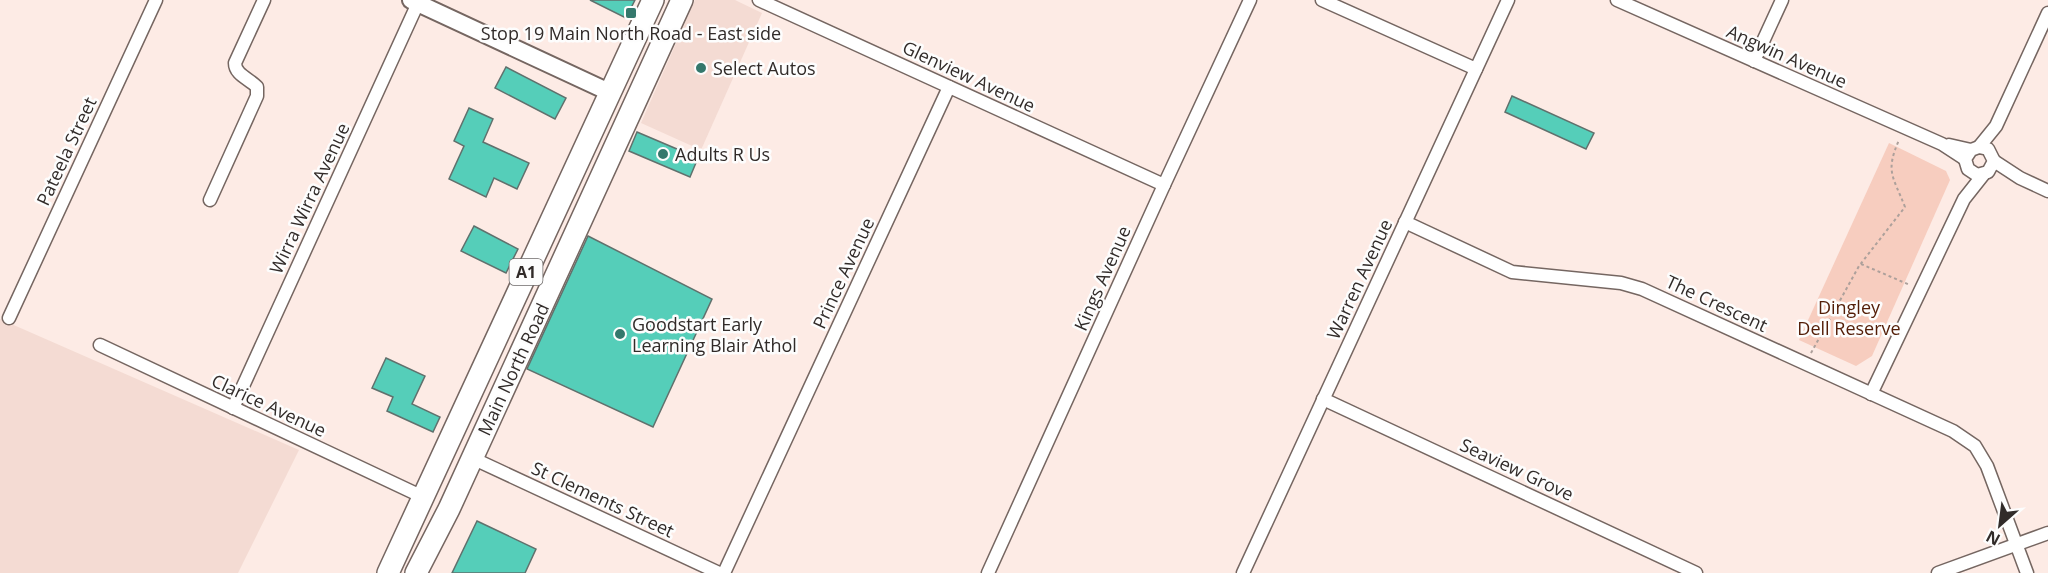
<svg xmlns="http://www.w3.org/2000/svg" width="2048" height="573" font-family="'Open Sans',sans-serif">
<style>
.built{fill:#f4dbd3}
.green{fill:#f7cdbf}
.building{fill:#55ceb9;stroke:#60716d;stroke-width:1.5}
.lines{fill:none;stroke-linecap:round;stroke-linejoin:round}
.street-casing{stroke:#756661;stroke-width:15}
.secondary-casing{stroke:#756661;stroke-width:20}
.highway-casing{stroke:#756661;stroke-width:24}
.path{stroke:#ada09b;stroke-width:2;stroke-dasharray:3 3;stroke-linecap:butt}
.street{stroke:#fff;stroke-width:12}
.secondary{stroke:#fff;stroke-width:16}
.highway{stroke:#fff;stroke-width:21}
.poi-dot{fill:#34786c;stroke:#fdfdfd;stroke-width:2}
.labels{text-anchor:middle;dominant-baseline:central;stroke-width:5;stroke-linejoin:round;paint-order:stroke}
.shield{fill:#fdfdfd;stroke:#6e6a69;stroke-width:1.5}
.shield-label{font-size:16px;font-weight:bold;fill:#312b29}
.poi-label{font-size:18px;fill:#312b29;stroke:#fdfdfd;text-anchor:start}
.street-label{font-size:18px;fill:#312b29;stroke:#fdfdfd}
.park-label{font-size:18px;fill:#531d07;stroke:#fdfdfd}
</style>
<rect width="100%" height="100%" fill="#fdebe5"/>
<g class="built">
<path d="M695,0h40l27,13 -61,137 -60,-27z"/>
<path d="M0,319l299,131 -61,123h-238z"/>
</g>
<path class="green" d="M1889,143l57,28 4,9 -78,176 -16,10 -57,-26z"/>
<g class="building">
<path d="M590,0h45l-9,18z"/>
<path d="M506,67l60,31 -11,21 -60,-31z"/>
<path d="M1512,96l82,37 -8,16 -81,-37z"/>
<path d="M469,108l24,11 -10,23 46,21 -12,26 -23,-11 -8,19 -37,-18 15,-33 -10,-5z"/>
<path d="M637,132l61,26 -8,19 -61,-26z"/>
<path d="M474,226l44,23 -12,24 -45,-22z"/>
<path d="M588,236l124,63 -59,128 -126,-58z"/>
<path d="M386,358l39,18 -13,28 28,13 -7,15 -46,-21 6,-14 -21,-9z"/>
<path d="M477,521l59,28 -11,24h-73z"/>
</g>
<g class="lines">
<g class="street-casing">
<g id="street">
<path d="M759,0l405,185"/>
<path d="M1322,0l154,69"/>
<path d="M1617,0l325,144 23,15"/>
<path d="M1754,61l28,-61"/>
<path d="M1949,145l22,5 8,-3 9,2 6,12 -6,11 -11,3 -9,-6 -3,-10 6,-9"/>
<path d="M1979,147l17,-21 52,-113"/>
<path d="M1994,161l26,17 28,13"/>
<path d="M210,200l47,-104v-9c-7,-8 -22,-12 -22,-24l29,-63"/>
<path d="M1405,222l107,50 109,11 21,6 311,142 22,15 12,20 40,107"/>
<path d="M9,318l147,-318"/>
<path d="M100,345l323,152"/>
<path d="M1871,394l93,-195 19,-24"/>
<path d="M1323,399l373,174"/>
<path d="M233,408l185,-405"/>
<path d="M472,458l247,115"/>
<path d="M724,573l225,-486"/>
<path d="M988,573l176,-388 86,-185"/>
<path d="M1243,573l265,-573"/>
<path d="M1938,573l110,-40"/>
</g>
</g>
<g class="secondary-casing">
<path id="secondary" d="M411,0l198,92"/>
</g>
<g class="highway-casing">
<g id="highway">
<path d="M388,573l265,-573"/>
<path d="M416,573l33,-64 233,-509"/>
</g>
</g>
<g class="path">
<path d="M1861,264l49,21"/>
<path d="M1811,353l48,-87 46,-59c-12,-31 -20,-35 -6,-67"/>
</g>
<use href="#street" class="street"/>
<use href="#secondary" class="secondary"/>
<use href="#highway" class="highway"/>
</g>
<g class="poi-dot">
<rect x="625" y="7" width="12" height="12" rx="3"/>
<circle cx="701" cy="68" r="6"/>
<circle cx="663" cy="154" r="6"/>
<circle cx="620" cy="334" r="6"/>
</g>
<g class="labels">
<rect class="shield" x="509.5" y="259" width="33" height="26" rx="4.5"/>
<g class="shield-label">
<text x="526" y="272">A1</text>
</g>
<g class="poi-label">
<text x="631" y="33" text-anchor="middle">Stop 19 Main North Road - East side</text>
<text x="713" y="68">Select Autos</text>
<text x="675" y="154">Adults R Us</text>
<text x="632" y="324">Goodstart Early<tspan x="632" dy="21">Learning Blair Athol</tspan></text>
</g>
<g class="street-label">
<text transform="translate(1787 56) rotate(24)">Angwin Avenue</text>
<text transform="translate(969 76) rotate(25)">Glenview Avenue</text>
<text transform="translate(66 151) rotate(-65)">Pateela Street</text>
<text transform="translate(309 198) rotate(-65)">Wirra Wirra Avenue</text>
<text transform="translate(843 273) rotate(-65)">Prince Avenue</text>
<text transform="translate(1102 278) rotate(-66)">Kings Avenue</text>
<text transform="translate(1359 279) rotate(-65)">Warren Avenue</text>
<text transform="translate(1717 303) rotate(25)">The Crescent</text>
<text transform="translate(513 369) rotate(-65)">Main North Road</text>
<text transform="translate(269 405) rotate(25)">Clarice Avenue</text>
<text transform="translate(1517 469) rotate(25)">Seaview Grove</text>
<text transform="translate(603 499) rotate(25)">St Clements Street</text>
</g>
<g class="park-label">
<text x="1849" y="307">Dingley<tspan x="1849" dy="21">Dell Reserve</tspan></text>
</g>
</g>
<g transform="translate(2000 525) rotate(208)" stroke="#fdfdfd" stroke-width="4.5" paint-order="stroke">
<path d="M0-4.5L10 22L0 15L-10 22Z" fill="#312b29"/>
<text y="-9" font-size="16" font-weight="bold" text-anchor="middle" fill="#312b29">N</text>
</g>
</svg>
